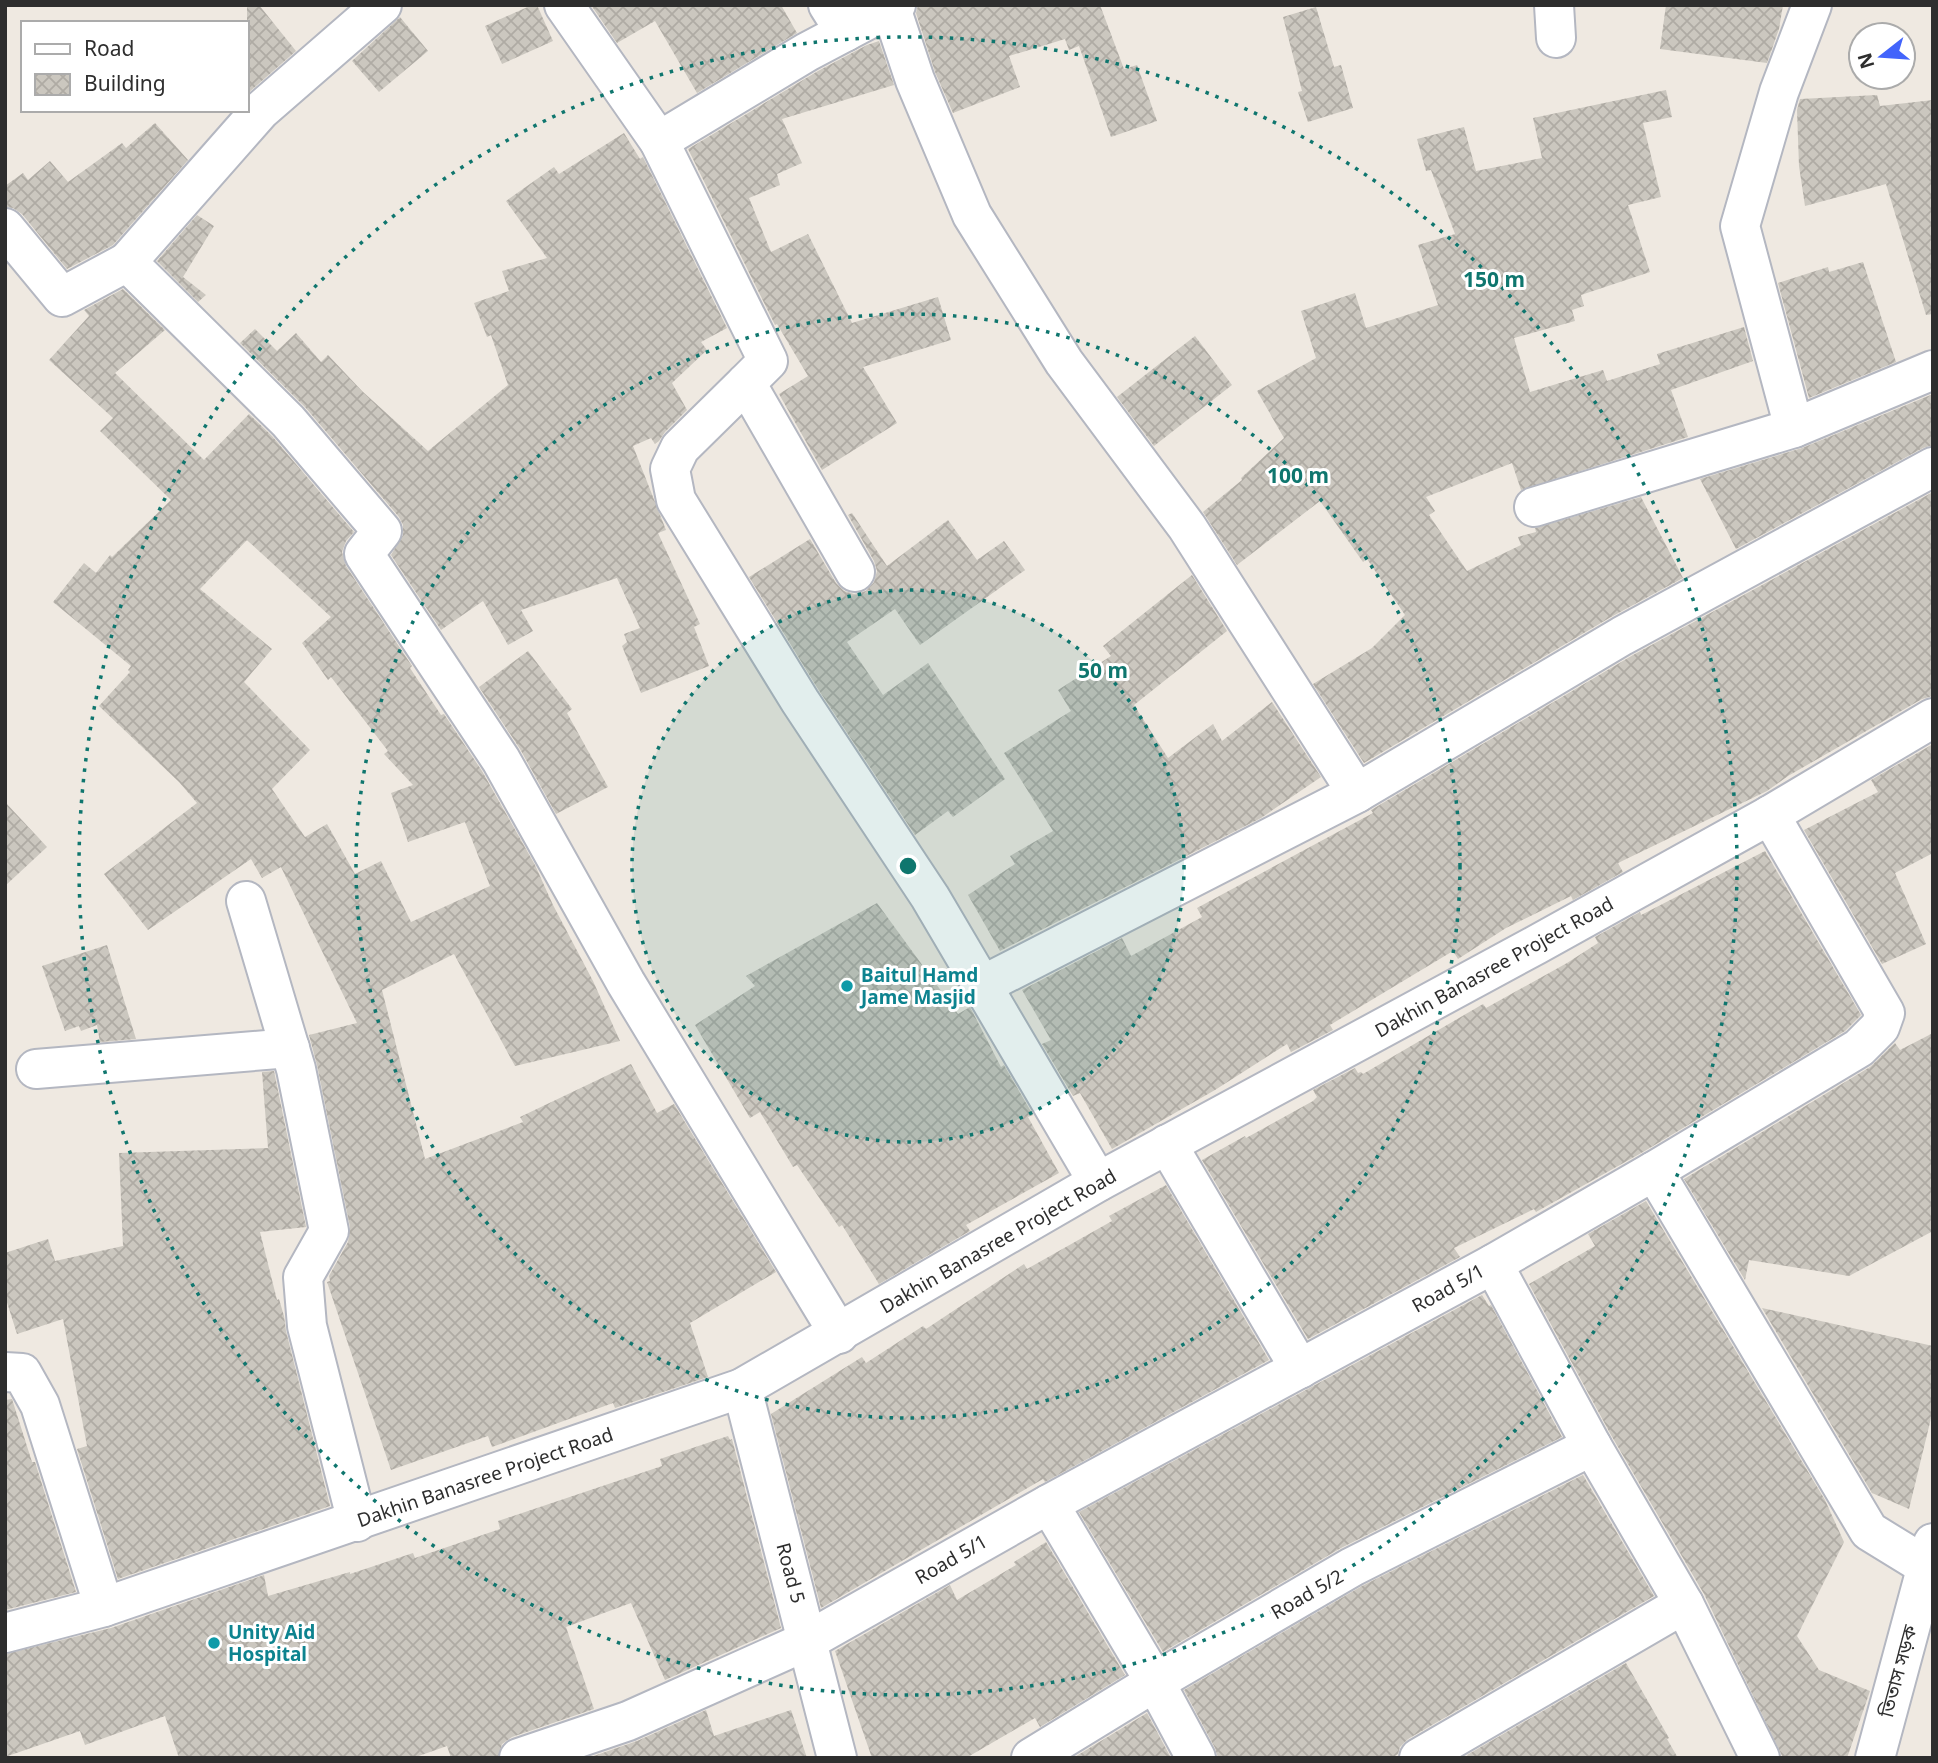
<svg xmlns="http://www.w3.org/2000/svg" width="1938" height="1763" font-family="'Noto Sans','Noto Sans Bengali',sans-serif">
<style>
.building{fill:url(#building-cross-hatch);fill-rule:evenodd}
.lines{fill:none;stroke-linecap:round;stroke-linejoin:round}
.minor-casing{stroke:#b4b7c1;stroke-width:42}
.minor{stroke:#fff;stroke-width:38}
.ring{fill:none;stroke:#0f766e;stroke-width:3.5;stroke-dasharray:3.5 7}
.culture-dot{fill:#0f9aa8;stroke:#fff;stroke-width:2.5}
.labels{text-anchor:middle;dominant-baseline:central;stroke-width:6;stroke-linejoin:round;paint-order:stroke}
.street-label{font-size:19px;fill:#2e2e2e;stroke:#fff}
.culture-label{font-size:19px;font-weight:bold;fill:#0d838f;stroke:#fff;text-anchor:start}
.centre{fill:#0f766e;stroke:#fff;stroke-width:3.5}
.ring-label{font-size:21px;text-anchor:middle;font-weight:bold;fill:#0f766e;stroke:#fff;stroke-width:6;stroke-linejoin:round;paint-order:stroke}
</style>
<defs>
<pattern id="building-cross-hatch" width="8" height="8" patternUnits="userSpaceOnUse" patternTransform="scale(1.75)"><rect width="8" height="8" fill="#cbc7bf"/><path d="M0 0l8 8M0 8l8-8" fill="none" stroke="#afaba4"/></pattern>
</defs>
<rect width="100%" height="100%" fill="#efe9e1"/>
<g class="building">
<path d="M247,5h12l37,46 -49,43z"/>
<path d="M532,5h5l16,36 -51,23 -17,-38z"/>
<path d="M591,5h190l16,28 -100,60 -42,-72 -38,22z"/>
<path d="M918,5h182l24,64 13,-4 20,56 -46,16 -32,-91 -10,4 -4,-11 -56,17 11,31 -67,26 -18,-41 -19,-59z"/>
<path d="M1666,5h117l-4,24 -12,34 -107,-14z"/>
<path d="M1316,7l18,60 7,-2 12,43 -45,14 -10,-30 4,-1 -19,-74z"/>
<path d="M400,17l28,34 -49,41 -27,-31z"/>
<path d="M879,41l15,44 -112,34 20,44 -25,11 3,11 -31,13 22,54 37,-18 44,89 86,-26 13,43 -88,27 34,56 -75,47 -43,-76 29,-18 -31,-52 -2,1 -87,-176 130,-78 49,-26z"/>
<path d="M1666,90l6,27 -29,6 18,74 -33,8 22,67 -69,23 3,11 -12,4 3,11 -61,17 16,54 73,-22 4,11 53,-17 -3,-10 87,-27 9,34 -82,29 17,47 -167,53 -9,-27 -86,34 9,14 -6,4 38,56 54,-26 -3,-8 18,-5 -1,-4 106,-31 42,81 -72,39 -247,146 -51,-79 59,-36 33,-33 -38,-56 -4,3 -43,-61 -83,64 -34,-53 39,-32 -1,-2 43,-40 -27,-47 59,-33 -15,-47 54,-18 11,35 72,-23 -20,-60 37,-11 -24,-64 -5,1 -9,-32 47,-12 12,44 66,-13 -9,-40z"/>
<path d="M1877,95l3,11 53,-6v214l-7,1 -40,-131 -81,22 -6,-40 -2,-56 3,-11z"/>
<path d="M155,123l33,37 -75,85 -46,24 -45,-55 -9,-6 -8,-1v-21l18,-13 5,7 22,-19 18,21 54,-39 4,5z"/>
<path d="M624,133l16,26 3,-2 84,171 -26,14 6,8 -35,33 15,27 -22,22 -6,9 -4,3 -4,-6 -18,8 33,84 -8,3 42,91 -6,3 15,39 -68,27 -19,-47 5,-4 -3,-8 16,-6 -23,-50 -96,32 12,21 -25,14 -25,-44 -42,29 -50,-75 12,-20v-10l-4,-8 -94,-110 -65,-64 15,-14 22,22 19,-18 25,29 7,-7 34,36 66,60 80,-66 -17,-50 -4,2 -13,-34 35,-12 -7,-20 45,-13 -41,-57 48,-34 5,7z"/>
<path d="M197,215l17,11 -31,51 23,18 -8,7 -41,-41z"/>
<path d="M1863,262l33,100 -87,36 -31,-115 50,-16 1,5z"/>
<path d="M123,289l42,41 -50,43 89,87 45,-46 23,22 82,96 -8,9 -4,11 4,14 66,100 -2,2 31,47 3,-1 38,57 53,94 18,40 40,76 27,60 -105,25 -61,-112 -72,36 43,169 98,-37 -3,-5 111,-53 26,49 17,-9 102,168 -86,51 18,54 -93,31 -2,-5 -121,44 -4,-11 -97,34 -64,-188 3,-1 -1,-5 19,-34 2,-15 -33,-162 -8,-30 48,-12 -76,-156 -19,11 -11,-19 -103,71 -44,-56 93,-71 -18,-21 -80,-76 31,-34 -2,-2 3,-4 -78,-64 31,-39 12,10 14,-18 2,2 59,-57 -71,-69 13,-13 -64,-58 40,-44 -5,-6zM247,540l84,77 -29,26 26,37 3,-3 57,74 -4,3 29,31 -22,8 17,49 57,-20 25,64 -79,36 -30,-61 -26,13 -28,-50 -22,13 -33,-48 38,-39 -66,-68 28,-33 -72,-60z"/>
<path d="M1195,336l37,49 -78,61 -37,-49z"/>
<path d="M1933,394v51l-10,3 -187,101 -36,-70 102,-31z"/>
<path d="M1933,492v204l-11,3 -134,77 -21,15 -149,72 5,9 -50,28 -2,-4 -65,32 -48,31 -5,-8 -123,74 3,5 -42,22 -4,-8 -72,46 -103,59 -32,-56 -7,3 -31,-52 9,-4 -29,-50 100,-52 9,18 71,-39 -5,-9 176,-95 -2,-3 262,-155z"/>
<path d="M852,513l35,53 61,-46 29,40 27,-19 21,29 -105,75 -25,-36 -48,33 36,53 45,-32 77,116 -52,38 -5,-6 -33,24 -97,-146 -69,-112 61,-38 26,44 8,8 10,3 12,-3 8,-9 3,-11 -3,-10 -26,-46z"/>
<path d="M1192,575l35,56 -93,74 34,53 45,-34 9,17 50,-39 49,75 -60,41 -261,133 -32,-56 47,-31 -5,-8 43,-25 -49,-78 67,-42 -13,-21 53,-34 -8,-10z"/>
<path d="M528,651l44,58 -5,4 41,74 -52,27 -36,-65 -41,-62z"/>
<path d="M1933,744v109l-38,20 31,71 -44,20 -78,-134 74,-38 -7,-12z"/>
<path d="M5,802l42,45 -42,39z"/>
<path d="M1765,851l96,164 -16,16 -202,121 -107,60 -2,-3 -80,39 6,9 -152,82 -106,-179 43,-24 1,2 67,-37 4,-4 -4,-7 42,-22 3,5 3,-1 2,2 120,-70 3,4 81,-45 31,-20 -3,-6 45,-25 1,3 6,-3z"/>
<path d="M877,903l81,111 12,-7 31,60 3,-2 29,50 -5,2 31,56 -93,52 4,6 -91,53 -37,-59 -3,2 -42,-62 -4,2 -33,-55 -10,6 -55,-93 60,-39 -9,-10z"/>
<path d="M107,945l29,94 -36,3 -3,-17 -16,6 -2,-5 -14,5 -23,-65z"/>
<path d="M1933,1033v198l-84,45 -100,-16 -4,20 -61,-101 186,-112 25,-24 5,7z"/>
<path d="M274,1071l32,156 -46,5 17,68 2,-1 5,17 2,15 44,175 -212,73 -41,-130 10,-3 -24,-127 -46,15 -12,-38v-43l43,-14 7,22 68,-15 -4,-93 149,-5 -6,-76z"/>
<path d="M1166,1185l103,175 -224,122 -2,-3 -222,129 -50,-194 91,-57 4,6 57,-37 3,3 98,-65 3,5 85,-48 -3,-5z"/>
<path d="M1646,1201l179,299 19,42 -47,94 22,34 51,21 -23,67h-64l-79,-164 -93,-159 -82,-151 66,-38 -7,-12z"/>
<path d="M1482,1295l7,11 2,-1 71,132 -221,111 -178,104 -84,-140z"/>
<path d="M1762,1308l171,38v64l-24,99 -37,-16z"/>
<path d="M12,1399l20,63h3l41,130 -71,18v-210z"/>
<path d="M728,1436l2,4 2,-1 49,189 -116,52 -34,-77 -65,24 28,82 -82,28 -10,7 -4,14h-47l-4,-12 -34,12h-234l-14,-42 -80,29 -5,-14 -75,26v-103l106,-26 153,-53 4,21 82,-24v2l63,-21 2,5 85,-29 -2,-8 164,-55 -2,-7z"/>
<path d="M1583,1475l71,121 -246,143 -8,8 -2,7 -6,4h-174l-3,-10 -31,-58 178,-104z"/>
<path d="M1046,1542l79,133 -85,52 -5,-9 -69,40h-94l-37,-107 115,-66 7,15 59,-35 -2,-3z"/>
<path d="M1626,1663l43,75 -2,1 11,19h-209l-2,-3z"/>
<path d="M706,1710l8,26 77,-26 16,48h-219l49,-17z"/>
<path d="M1147,1713l24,45h-98z"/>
</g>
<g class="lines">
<g class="minor-casing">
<g id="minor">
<path d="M382,5l-122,106 -133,151 161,159 94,110 -18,23 137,206 125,223 213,351"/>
<path d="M564,5l95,136 109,220 -22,22 109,189"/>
<path d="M828,5l17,27"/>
<path d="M1554,5l2,33"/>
<path d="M891,8l24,72 57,135 92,147 123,165 170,266"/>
<path d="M659,141l148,-89 89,-47"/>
<path d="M5,228l57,69 65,-35"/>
<path d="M746,383l-66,65 -10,21 6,31 124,201 130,196 168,285"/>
<path d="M1794,428l-54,-202 39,-134 33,-87"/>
<path d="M1534,507l260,-79 139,-58"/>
<path d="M246,901l50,168 33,162 -26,46 4,49 50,196"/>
<path d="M981,986l376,-193 265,-157 311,-169"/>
<path d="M36,1069l254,-21"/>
<path d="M1167,1144l133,225"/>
<path d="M1654,1171l205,-123 21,-21 5,-14 -115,-198"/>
<path d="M1493,1264l99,182 92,158 76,154"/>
<path d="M5,1372l17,1 18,32 64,202"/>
<path d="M742,1388l95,370"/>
<path d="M1049,1504l106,178 41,76"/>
<path d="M5,1633l99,-26 638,-219 356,-206 438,-237 234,-130 163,-97"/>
<path d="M519,1758l109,-37 181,-81 240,-136 444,-240 161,-93 215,360 57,35 7,1"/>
<path d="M1031,1758l124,-76 197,-115 240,-121"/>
<path d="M1419,1758l265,-154"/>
<path d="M1875,1758l58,-215"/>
</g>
</g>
<use href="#minor" class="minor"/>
</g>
<circle cx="908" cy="866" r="276" fill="#0f766e" fill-opacity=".12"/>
<g class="ring">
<circle cx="908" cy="866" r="276"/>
<circle cx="908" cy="866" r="552"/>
<circle cx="908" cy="866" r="829"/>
</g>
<g class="culture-dot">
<circle cx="847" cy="986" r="7"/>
<circle cx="214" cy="1643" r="7"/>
</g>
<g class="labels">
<g class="street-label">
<text transform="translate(1494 967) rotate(-29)">Dakhin Banasree Project Road</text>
<text transform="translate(998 1241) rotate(-30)">Dakhin Banasree Project Road</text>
<text transform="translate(1448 1288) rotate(-29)">Road 5/1</text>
<text transform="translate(485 1477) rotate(-19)">Dakhin Banasree Project Road</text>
<text transform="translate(951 1559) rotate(-30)">Road 5/1</text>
<text transform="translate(791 1573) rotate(75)">Road 5</text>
<text transform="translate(1307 1594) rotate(-30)">Road 5/2</text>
<text transform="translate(1898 1671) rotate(-75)">তিতাস সড়ক</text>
</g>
<g class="culture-label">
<text x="861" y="975">Baitul Hamd<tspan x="861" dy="22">Jame Masjid</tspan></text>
<text x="228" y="1632">Unity Aid<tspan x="228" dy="22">Hospital</tspan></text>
</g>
</g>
<circle cx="908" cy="866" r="10" class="centre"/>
<g class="ring-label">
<text x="1494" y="287">150 m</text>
<text x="1298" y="483">100 m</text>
<text x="1103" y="678">50 m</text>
</g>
<rect width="1938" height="1763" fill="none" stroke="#2e2e2e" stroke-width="14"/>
<rect x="21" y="21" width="228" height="91" fill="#ffffff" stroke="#ababab" stroke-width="2"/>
<rect x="35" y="44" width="35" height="10" fill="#ffffff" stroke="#ababab" stroke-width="2"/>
<text x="84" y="56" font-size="21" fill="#2e2e2e">Road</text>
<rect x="35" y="74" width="35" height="21" fill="url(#building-cross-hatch)" stroke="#ababab" stroke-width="2"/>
<text x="84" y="91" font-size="21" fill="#2e2e2e">Building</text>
<g transform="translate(1882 56) rotate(253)"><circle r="33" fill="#ffffff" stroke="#ababab" stroke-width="2"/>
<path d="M0-5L12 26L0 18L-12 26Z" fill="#4264fb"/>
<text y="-10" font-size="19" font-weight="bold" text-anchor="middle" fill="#2e2e2e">N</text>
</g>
</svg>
